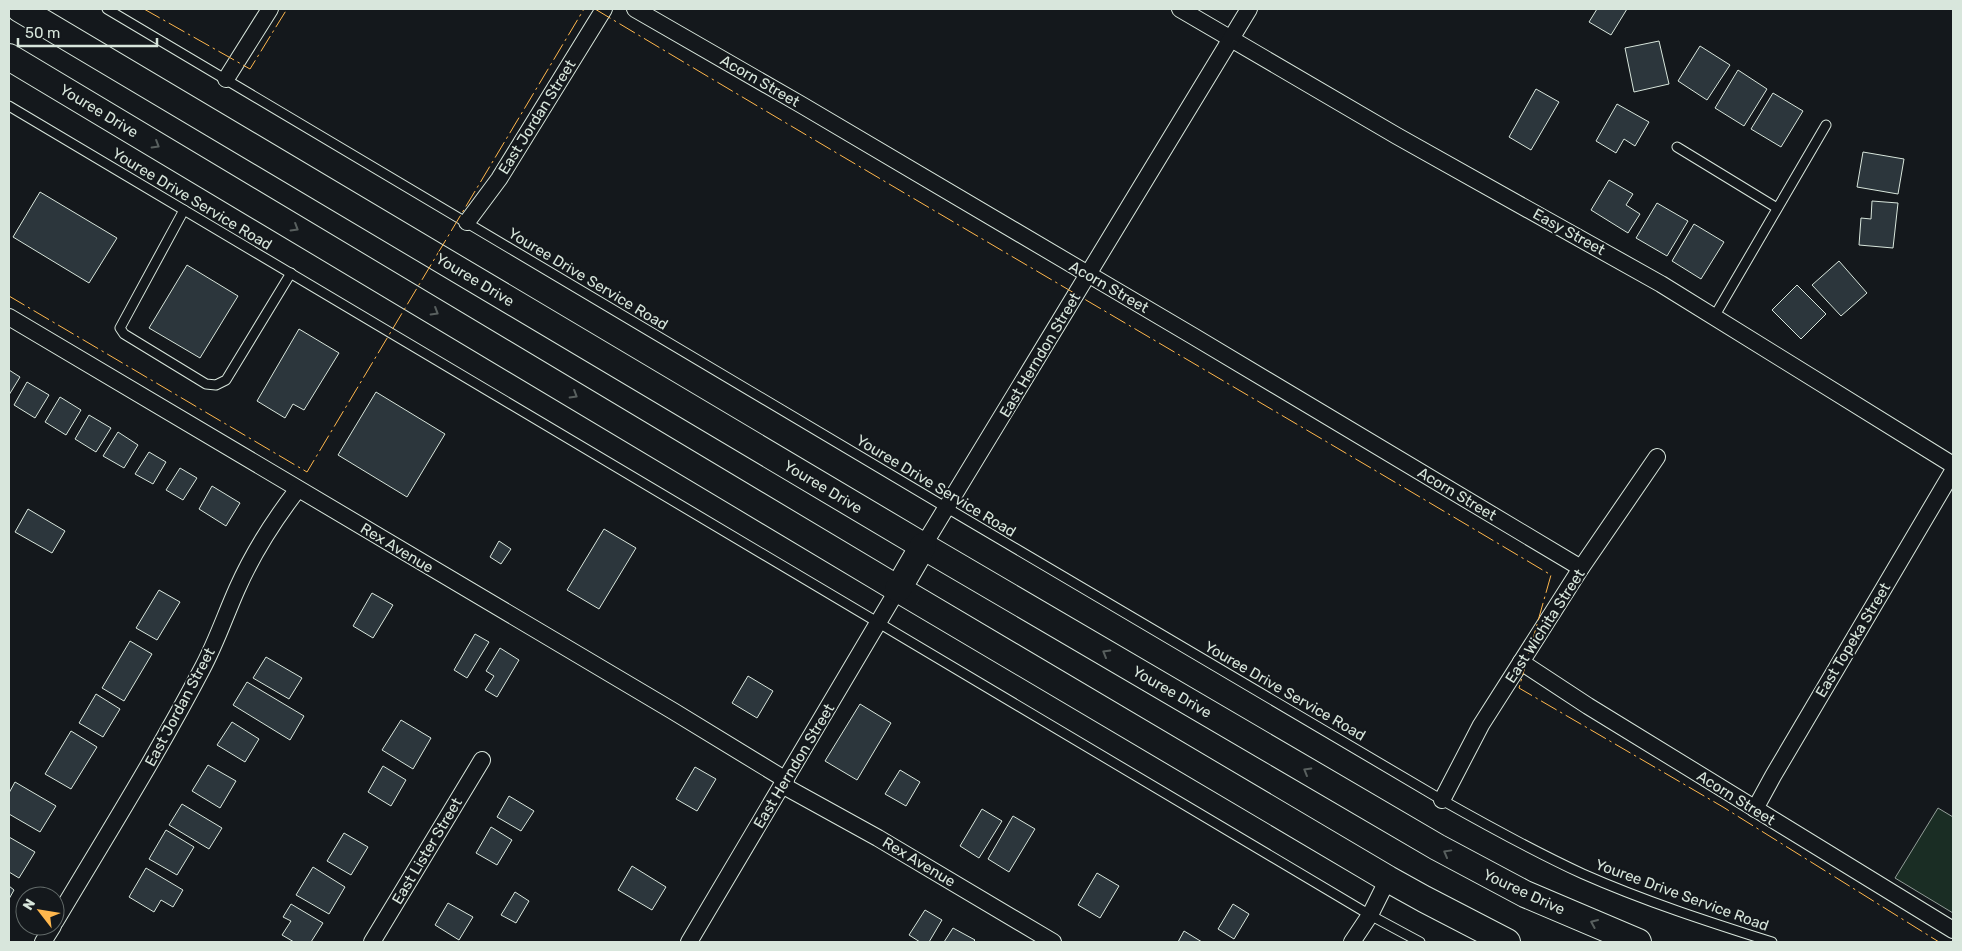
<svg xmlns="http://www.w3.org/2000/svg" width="1962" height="951" font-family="Rubik,sans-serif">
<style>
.green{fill:#1a2d24;stroke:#939e99}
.building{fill:#2c363c;stroke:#d8e6dc}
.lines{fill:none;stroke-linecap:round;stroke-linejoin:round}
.lane-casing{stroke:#d8e6dc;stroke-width:11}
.street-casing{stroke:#d8e6dc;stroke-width:18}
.primary-casing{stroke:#d8e6dc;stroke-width:28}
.lane{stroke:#14181c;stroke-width:9}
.street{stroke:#14181c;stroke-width:16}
.primary{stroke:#14181c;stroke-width:26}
.power{stroke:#ffb74d;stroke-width:1;stroke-dasharray:18 4 2.5 4;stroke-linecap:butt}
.oneway{stroke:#59605f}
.labels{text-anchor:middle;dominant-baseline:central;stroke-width:4;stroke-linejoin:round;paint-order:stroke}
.street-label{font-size:15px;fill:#d8e6dc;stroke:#14181c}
</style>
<rect width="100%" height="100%" fill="#14181c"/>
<path class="green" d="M1938,808l15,9v96l-58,-35z"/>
<g class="building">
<path d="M1597,9h30l-16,26 -22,-13z"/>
<path d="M1659,41l10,43 -35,8 -9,-44z"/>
<path d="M1700,46l30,19 -23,35 -29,-19z"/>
<path d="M1738,70l29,19 -23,37 -29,-18z"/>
<path d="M1536,89l23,13 -28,48 -22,-13z"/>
<path d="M1773,93l30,18 -22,36 -30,-18z"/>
<path d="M1617,104l32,18 -14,24 -11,-7 -8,14 -20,-12z"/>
<path d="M1863,152l41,7 -6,35 -41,-7z"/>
<path d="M1609,180l24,14 -7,11 14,9 -12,19 -37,-23z"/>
<path d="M40,192l77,46 -28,45 -76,-46z"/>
<path d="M1872,201l26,2 -5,45 -34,-3 2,-27 10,1z"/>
<path d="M1657,203l31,18 -21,35 -31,-18z"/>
<path d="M1694,224l30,18 -23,37 -29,-18z"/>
<path d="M1839,261l28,32 -26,23 -29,-31z"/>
<path d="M187,265l51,31 -38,62 -51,-30z"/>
<path d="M1797,285l29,29 -25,25 -29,-29z"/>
<path d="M299,329l40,24 -35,57 -11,-6 -8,14 -28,-17z"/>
<path d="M9,370l11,7 -11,18z"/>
<path d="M27,382l22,13 -14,23 -21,-13z"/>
<path d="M376,392l69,42 -38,63 -69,-42z"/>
<path d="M60,397l21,13 -15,25 -21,-13z"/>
<path d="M89,415l22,13 -15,24 -21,-13z"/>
<path d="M118,432l20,13 -14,23 -21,-12z"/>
<path d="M149,452l17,10 -13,22 -18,-10z"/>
<path d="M180,468l17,10 -14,22 -17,-10z"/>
<path d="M212,486l28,17 -14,23 -27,-17z"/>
<path d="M28,509l37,22 -13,22 -37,-21z"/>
<path d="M604,529l32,19 -37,61 -32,-19z"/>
<path d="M499,541l12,8 -10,15 -11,-7z"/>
<path d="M159,590l21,12 -23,38 -21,-12z"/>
<path d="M372,593l21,12 -20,33 -20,-12z"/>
<path d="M475,634l14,8 -22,36 -13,-8z"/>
<path d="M130,641l22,13 -28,47 -22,-13z"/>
<path d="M500,648l19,12 -22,37 -12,-7 9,-14 -8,-5z"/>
<path d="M266,657l36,21 -13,21 -36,-21z"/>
<path d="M748,676l25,15 -16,27 -25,-15z"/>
<path d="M247,682l57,34 -14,24 -57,-35z"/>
<path d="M96,694l24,15 -17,28 -24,-14z"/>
<path d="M860,704l31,19 -34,57 -32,-19z"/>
<path d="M401,720l30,18 -18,31 -31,-19z"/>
<path d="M232,722l27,17 -14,23 -28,-17z"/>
<path d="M71,731l26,16 -26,42 -26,-15z"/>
<path d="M208,765l28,16 -16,27 -28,-17z"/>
<path d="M383,766l23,14 -15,26 -23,-14z"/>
<path d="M695,767l21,12 -19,32 -21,-12z"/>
<path d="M900,770l20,12 -14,24 -21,-12z"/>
<path d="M15,782l41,24 -16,26 -31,-18v-21z"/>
<path d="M509,796l25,15 -13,20 -24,-14z"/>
<path d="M182,804l40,24 -13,21 -40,-24z"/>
<path d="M982,809l20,12 -23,37 -19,-12z"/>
<path d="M1013,816l22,13 -26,43 -21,-13z"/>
<path d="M491,827l21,13 -15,25 -21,-12z"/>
<path d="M166,830l28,17 -17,28 -28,-16z"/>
<path d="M344,833l24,14 -17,28 -24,-14z"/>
<path d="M9,837l26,15 -16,26 -10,-6z"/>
<path d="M632,866l34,21 -14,23 -34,-20z"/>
<path d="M313,867l32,20 -16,27 -33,-19z"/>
<path d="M146,868l37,22 -10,17 -12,-7 -7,12 -25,-15z"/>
<path d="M1097,873l22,13 -19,32 -22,-13z"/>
<path d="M9,886l5,4 -5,9z"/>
<path d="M515,892l14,9 -13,22 -15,-8z"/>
<path d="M448,903l25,14 -14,23 -24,-15z"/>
<path d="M291,904l32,19 -12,19h-17l-12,-7 9,-14 -8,-4z"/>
<path d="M1233,904l16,10 -15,25 -16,-10z"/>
<path d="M925,910l17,10 -13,22h-9l-11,-7z"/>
<path d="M953,928l22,12 -2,2h-29z"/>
<path d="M1184,931l18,11h-24z"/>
</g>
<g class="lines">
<g class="lane-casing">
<g id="lane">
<path d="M107,9l840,499 495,292c46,26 93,52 141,74 61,27 126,48 189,68"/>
<path d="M9,106l1361,809 50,27"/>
<path d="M1677,147l100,61"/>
<path d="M184,210l-64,118 4,6 82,50 10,1 10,-5 65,-107"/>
<path d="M1714,317l112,-192"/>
</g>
</g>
<g class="street-casing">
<g id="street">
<path d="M635,9l165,95 393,232 388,232"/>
<path d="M1180,9l217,127 264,148 292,181"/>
<path d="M226,79l44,-70"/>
<path d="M467,222l32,-43 105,-170"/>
<path d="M9,317l664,394 113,69"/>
<path d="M923,546l326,-537"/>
<path d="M1521,662l67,44 365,224"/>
<path d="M782,785l96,53 175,104"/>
<path d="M1442,800l39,-75 100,-157 76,-111"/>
<path d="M1755,809l18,-33 180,-305"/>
<path d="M55,922c50,-84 102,-167 147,-253 14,-26 23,-53 35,-80 16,-36 37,-69 61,-100"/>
<path d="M43,942l10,-16"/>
<path d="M372,942l110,-182"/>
<path d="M689,942l209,-353"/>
<path d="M1352,942l18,-27 18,-36"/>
</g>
</g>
<g class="primary-casing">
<g id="primary">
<path d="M20,9l903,537 514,301 88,47 113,48"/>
<path d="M9,57l889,532 490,290 36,20 83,43"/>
<path d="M898,589l25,-43"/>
</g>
</g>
<use href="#lane" class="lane"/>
<use href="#street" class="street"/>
<use href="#primary" class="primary"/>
<g class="power">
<path d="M144,9l106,60 37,-60"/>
<path d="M595,9c318,191 638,376 956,566l-32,113 204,119 216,135"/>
<path d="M9,296l298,176 277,-463"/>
</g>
</g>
<defs><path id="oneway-chevron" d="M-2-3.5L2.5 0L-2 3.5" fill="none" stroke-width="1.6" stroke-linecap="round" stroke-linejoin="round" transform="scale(1.25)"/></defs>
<g class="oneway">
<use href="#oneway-chevron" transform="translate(156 145) rotate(31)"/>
<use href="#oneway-chevron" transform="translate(295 228) rotate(31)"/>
<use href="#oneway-chevron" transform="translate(435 312) rotate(31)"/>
<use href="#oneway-chevron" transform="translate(574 395) rotate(31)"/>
<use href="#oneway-chevron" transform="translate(1106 653) rotate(-150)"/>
<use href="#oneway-chevron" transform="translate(1307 771) rotate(-150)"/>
<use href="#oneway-chevron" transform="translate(1447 853) rotate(-151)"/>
<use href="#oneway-chevron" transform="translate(1594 923) rotate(-157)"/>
</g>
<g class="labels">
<g class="street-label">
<text transform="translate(760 81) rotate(30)">Acorn Street</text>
<text transform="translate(99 111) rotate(31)">Youree Drive</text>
<text transform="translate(537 117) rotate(-58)">East Jordan Street</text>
<text transform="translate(192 199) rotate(31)">Youree Drive Service Road</text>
<text transform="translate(1569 232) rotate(29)">Easy Street</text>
<text transform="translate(588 279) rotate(31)">Youree Drive Service Road</text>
<text transform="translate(475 280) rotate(31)">Youree Drive</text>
<text transform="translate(1109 287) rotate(30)">Acorn Street</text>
<text transform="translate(1040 355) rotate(-59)">East Herndon Street</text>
<text transform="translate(936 486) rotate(31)">Youree Drive Service Road</text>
<text transform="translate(823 487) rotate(31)">Youree Drive</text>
<text transform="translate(1457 494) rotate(31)">Acorn Street</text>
<text transform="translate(397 548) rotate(31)">Rex Avenue</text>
<text transform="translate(1545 626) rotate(-57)">East Wichita Street</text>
<text transform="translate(1853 640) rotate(-59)">East Topeka Street</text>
<text transform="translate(1285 691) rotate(30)">Youree Drive Service Road</text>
<text transform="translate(1172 692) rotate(30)">Youree Drive</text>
<text transform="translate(180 707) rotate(-62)">East Jordan Street</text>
<text transform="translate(794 766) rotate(-59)">East Herndon Street</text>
<text transform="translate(1736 798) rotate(32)">Acorn Street</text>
<text transform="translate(427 851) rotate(-59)">East Lister Street</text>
<text transform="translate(919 862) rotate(31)">Rex Avenue</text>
<text transform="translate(1524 892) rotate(25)">Youree Drive</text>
<text transform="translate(1682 895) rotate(20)">Youree Drive Service Road</text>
</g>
</g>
<rect width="1962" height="951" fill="none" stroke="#d8e6dc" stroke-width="20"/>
<g transform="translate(40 911) rotate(301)"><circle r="24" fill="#14181c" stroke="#626a69"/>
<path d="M0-4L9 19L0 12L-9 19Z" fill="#ffb74d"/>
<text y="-8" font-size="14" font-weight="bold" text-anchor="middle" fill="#d8e6dc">N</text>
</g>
<path d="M18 38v8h139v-8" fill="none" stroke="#d8e6dc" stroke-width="2.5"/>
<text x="25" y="38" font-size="15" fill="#d8e6dc" stroke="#14181c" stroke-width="4" paint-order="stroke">50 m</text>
</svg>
